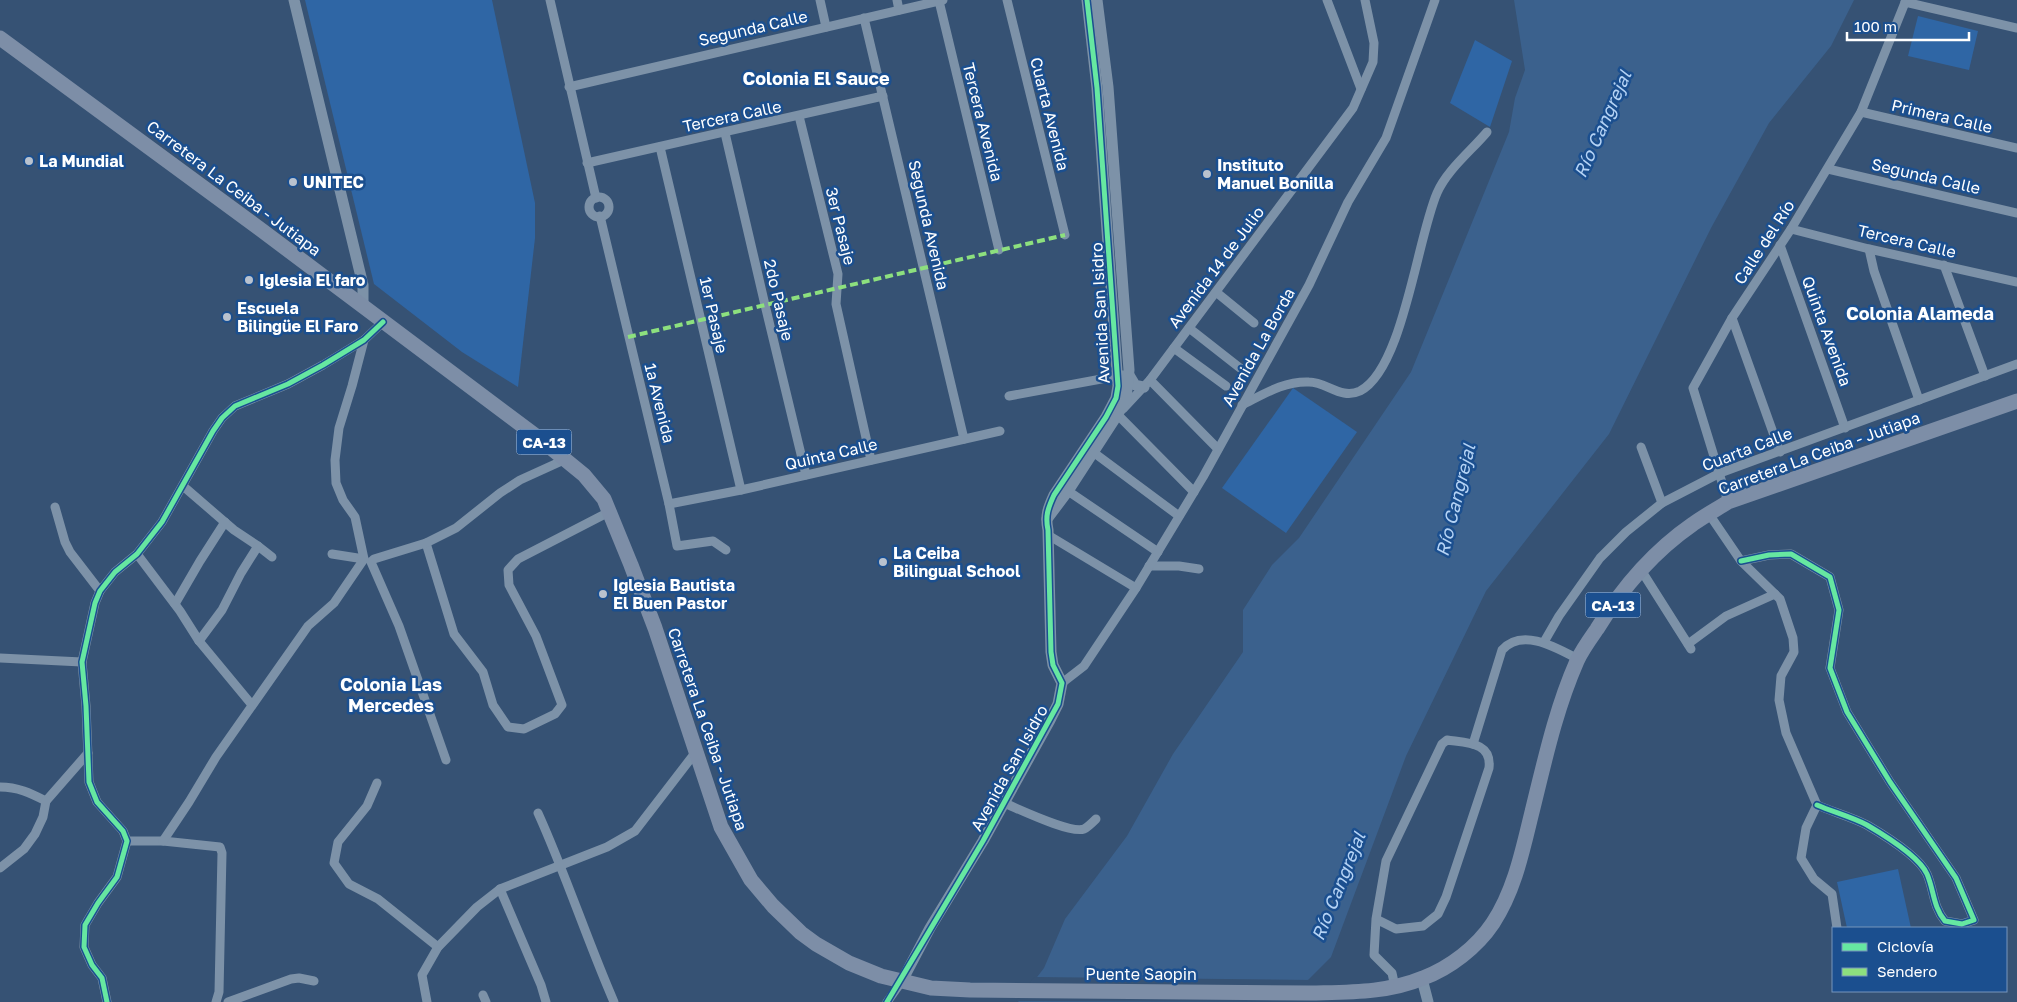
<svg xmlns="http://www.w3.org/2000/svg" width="2017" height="1002" font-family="'Golos Text',sans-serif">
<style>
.green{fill:#2f66a5}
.water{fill:#3b618d}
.pier{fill:#365274}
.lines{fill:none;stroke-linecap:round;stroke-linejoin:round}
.minor{stroke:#7d92a8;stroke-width:9}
.tertiary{stroke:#7d92a8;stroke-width:11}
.primary{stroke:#7d8ea7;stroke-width:15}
.quiet{stroke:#8de07e;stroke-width:4;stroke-dasharray:8 4;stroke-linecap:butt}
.cycleway-casing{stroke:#1b4f8f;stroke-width:8}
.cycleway{stroke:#66e7a1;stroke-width:5}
.poi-dot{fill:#b9c2ce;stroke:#1b4f8f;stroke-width:2}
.labels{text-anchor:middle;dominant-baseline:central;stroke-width:5;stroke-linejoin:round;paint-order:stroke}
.shield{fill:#1b4f8f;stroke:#bbcadd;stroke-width:1}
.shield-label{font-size:15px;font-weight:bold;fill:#fff}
.street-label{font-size:16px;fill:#fff;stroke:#1b4f8f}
.poi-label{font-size:16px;font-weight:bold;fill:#fff;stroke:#1b4f8f;text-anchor:start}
.neighbourhood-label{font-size:18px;font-weight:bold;fill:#fff;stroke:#1b4f8f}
.water-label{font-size:18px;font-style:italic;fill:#b5d3f5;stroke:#1b4f8f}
</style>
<rect width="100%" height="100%" fill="#365274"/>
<g class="green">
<path d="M305,0h187l43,203v35l-17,149 -56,-35 -88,-68z"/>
<path d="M1918,16l60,15 -9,39 -61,-14z"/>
<path d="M1475,40l37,21 -22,66 -40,-24z"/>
<path d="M1293,388l64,44 -71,101 -64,-45z"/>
<path d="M1898,869l13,59h-64l-10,-46z"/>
</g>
<path class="water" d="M1514,0h340l-23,46 -62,77 -58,105 -102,206 -123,157 -80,165 -75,201 -45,45h-268l26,-34 21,-49 62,-83 46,-82 70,-102v-42l29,-45 27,-27 112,-166 98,-240 6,-34 10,-28z"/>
<path class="pier" d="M1034,977l277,3 -22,22 -273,-1z"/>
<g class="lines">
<g class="minor">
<path d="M550,0l46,198"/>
<path d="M820,0l6,27"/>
<path d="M897,0l2,10"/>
<path d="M1007,0l58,235"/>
<path d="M1327,0l34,89"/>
<path d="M939,1l60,249"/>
<path d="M1905,2l112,26"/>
<path d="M864,18l100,421"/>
<path d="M569,87l374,-87"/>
<path d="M1861,112l156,36"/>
<path d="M799,116l39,158 -2,30 35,156"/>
<path d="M725,133l40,172 41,170"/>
<path d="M660,147l81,343"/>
<path d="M587,163l296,-67"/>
<path d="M1828,169l189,44"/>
<circle cx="599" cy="207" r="10"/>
<path d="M600,216l69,288 8,42 36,-5 13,9"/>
<path d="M1791,229l78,20 148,33"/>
<path d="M1780,245l65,183"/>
<path d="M1869,249l5,22 45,129"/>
<path d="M1944,265l41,111"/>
<path d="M1216,292l38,31"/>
<path d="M1732,318l48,134"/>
<path d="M1189,328l51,40"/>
<path d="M1174,348l52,38"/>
<path d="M1150,380l68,69"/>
<path d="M1009,396l114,-21"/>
<path d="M1242,405c22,-11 42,-24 67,-23 18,0 32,18 51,9 43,-22 57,-152 77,-198 10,-23 34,-42 50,-61"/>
<path d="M1123,409l27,-29 203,-272 20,-46 1,-19 -9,-43"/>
<path d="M1113,410l81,82"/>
<path d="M1641,447l21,56"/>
<path d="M1093,452l86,64"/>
<path d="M183,486l51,44 24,16 14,11"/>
<path d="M1068,491l90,61"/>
<path d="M1728,502l-35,-114 39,-70 59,-89 70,-117 45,-112"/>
<path d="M669,504l72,-14 259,-59"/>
<path d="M55,507l10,35 5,10 30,39"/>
<path d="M1709,514l32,47 39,38 13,39 1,14 -13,24 -2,24 7,33 31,72 -11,23 -5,30 13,21 18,15 5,34"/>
<path d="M1048,535l88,53"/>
<path d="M426,543l28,91 29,38 10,33 15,22 16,2 31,-15 7,-9 -26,-69 -27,-51 -1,-15 10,-11 91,-47"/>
<path d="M137,554l43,57 19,30 53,64"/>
<path d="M332,554l32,5"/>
<path d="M1741,561l28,-6 22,-1 39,23 9,33 -9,58 17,44 43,70 66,96 18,42 -12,4 -17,-3c-12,-14 -11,-31 -18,-47 -8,-18 -43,-39 -60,-49 -15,-8 -34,-13 -50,-20"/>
<path d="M1149,566h30l20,3"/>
<path d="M1641,570l50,79"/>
<path d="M175,604l25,-43 25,-39"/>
<path d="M199,641l23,-31 19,-37 17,-27"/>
<path d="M1544,642l15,-26 41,-58 26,-26 36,-29 58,-30 297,-109"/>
<path d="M1688,644l38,-28 49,-22"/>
<path d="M0,658l82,4"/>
<path d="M1062,683l22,-17 52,-78 67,-111 106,-192 39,-83 38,-64 49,-138"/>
<path d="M1473,744l29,-94c20,-23 55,-2 76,9"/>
<path d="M446,760l-47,-134 -28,-64 3,-3 52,-16 30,-15 44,-35 20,-13 44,-20"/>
<path d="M377,783l-10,23 -29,36 -4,21 15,21 29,15 60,48"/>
<path d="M0,787c18,0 30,6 46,14"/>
<path d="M1004,803c15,6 66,31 80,26 4,-2 9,-7 12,-10"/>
<path d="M538,813c28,62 49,127 76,189"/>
<path d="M127,841h36l57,6 2,6 -3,139 -3,10"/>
<path d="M163,841l26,-39 27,-45 92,-131 26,-23 30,-44 -9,-42 -12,-17 -7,-17 -1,-23 4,-32 13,-42 12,-46"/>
<path d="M0,868l24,-19 11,-15 8,-17 3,-16 42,-48"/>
<path d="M500,889l41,96 5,17"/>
<path d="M1376,919l20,10 27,-3 15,-12 8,-17 43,-129c3,-26 -22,-25 -42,-28l-5,4 -56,117 -10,58 -2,36 18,18 3,14"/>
<path d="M483,995l3,7"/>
<path d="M107,1002l-5,-24 -10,-13 -8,-18 1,-22 13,-22 19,-26 10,-36 -4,-10 -26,-29 -8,-20 -3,-76 -4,-44 13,-59 5,-12 15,-19 22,-18 25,-32 51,-91 9,-13 13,-12 53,-22 35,-19 41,-25 19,-18"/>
<path d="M228,1002l63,-23 8,-1 15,3"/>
<path d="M427,1002l-5,-27 16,-28 39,-40 23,-18 107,-42 28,-16 60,-78"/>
<path d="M887,1002l15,-21"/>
</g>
<g class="tertiary">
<path d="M294,0l69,285v22"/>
<path d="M1129,375l6,10 9,2"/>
<path d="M1047,519l21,-28 50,-77 8,-15 3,-29 -21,-283 -11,-87"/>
<path d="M1422,979l6,23"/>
<path d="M902,981l28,-53 53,-87 67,-121 8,-16 4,-21 -9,-18 -2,-13 -3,-122c-3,-14 0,-22 6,-35l52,-78 10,-19 2,-12 -21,-298 -10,-88"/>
</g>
<path class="primary" d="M0,38l260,191 280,210 44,36 20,24 27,66 24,63 66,199 30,53 22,26 28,27 15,11 33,19 32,13 50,12 39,2 341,3c38,-1 76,0 112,-15 27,-10 54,-31 70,-55 21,-32 29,-70 38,-107 13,-52 24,-105 46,-155 5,-11 13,-22 20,-32 25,-41 57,-78 96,-105 11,-8 24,-15 35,-22l289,-101"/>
<path class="quiet" d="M628,337l437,-102"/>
<g class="cycleway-casing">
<g id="cycleway">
<path d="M1741,561l28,-6 22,-1 39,23 9,33 -9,58 17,44 43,70 66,96 18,42 -12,4 -17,-3c-12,-14 -11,-31 -18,-47 -8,-18 -43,-39 -60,-49 -15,-8 -34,-13 -50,-20"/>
<path d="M107,1002l-5,-24 -10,-13 -8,-18 1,-22 13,-22 19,-26 10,-36 -4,-10 -26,-29 -8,-20 -3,-76 -4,-44 13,-59 5,-12 15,-19 22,-18 25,-32 51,-91 9,-13 13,-12 53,-22 35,-19 41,-25 19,-18"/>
<path d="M887,1002l96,-161 75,-137 4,-21 -9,-18 -2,-13 -3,-122c-3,-14 0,-22 6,-35l52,-78 10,-19 2,-12 -21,-298 -10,-88"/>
</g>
</g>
<use href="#cycleway" class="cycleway"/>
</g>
<g class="poi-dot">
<circle cx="29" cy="161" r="5"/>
<circle cx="1207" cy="174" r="5"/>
<circle cx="293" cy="182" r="5"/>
<circle cx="249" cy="280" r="5"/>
<circle cx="227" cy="317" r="5"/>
<circle cx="883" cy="562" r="5"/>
<circle cx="603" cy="594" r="5"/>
</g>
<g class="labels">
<g class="shield">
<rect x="516.5" y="429.5" width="55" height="25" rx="4"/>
<rect x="1585.5" y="592.5" width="55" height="25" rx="4"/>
</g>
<g class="shield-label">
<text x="544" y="442">CA-13</text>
<text x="1613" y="605">CA-13</text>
</g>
<g class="street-label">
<text transform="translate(753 28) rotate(-13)">Segunda Calle</text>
<text transform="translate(1050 114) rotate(76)">Cuarta Avenida</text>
<text transform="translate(732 116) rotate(-12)">Tercera Calle</text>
<text transform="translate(1942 116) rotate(13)">Primera Calle</text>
<text transform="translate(983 122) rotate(76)">Tercera Avenida</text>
<text transform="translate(1926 176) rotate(13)">Segunda Calle</text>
<text transform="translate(234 188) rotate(37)">Carretera La Ceiba - Jutiapa</text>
<text transform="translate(929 225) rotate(77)">Segunda Avenida</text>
<text transform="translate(841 226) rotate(76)">3er Pasaje</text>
<text transform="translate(1907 241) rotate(13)">Tercera Calle</text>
<text transform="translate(1764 242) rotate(-57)">Calle del Río</text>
<text transform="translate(1216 267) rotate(-53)">Avenida 14 de Julio</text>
<text transform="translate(779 300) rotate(77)">2do Pasaje</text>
<text transform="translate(1100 313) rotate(-93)">Avenida San Isidro</text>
<text transform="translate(714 315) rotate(77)">1er Pasaje</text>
<text transform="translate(1827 331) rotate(70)">Quinta Avenida</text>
<text transform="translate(1258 347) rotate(-61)">Avenida La Borda</text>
<text transform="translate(660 403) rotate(76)">1a Avenida</text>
<text transform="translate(1747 449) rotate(-21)">Cuarta Calle</text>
<text transform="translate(1819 453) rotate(-20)">Carretera La Ceiba - Jutiapa</text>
<text transform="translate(831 454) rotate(-13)">Quinta Calle</text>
<text transform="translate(708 729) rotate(71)">Carretera La Ceiba - Jutiapa</text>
<text transform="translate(1009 768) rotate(-61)">Avenida San Isidro</text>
<text x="1141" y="974">Puente Saopin</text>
</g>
<g class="poi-label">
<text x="39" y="161">La Mundial</text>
<text x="1217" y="165">Instituto<tspan x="1217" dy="18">Manuel Bonilla</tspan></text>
<text x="303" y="182">UNITEC</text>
<text x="259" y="280">Iglesia El faro</text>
<text x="237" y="308">Escuela<tspan x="237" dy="18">Bilingüe El Faro</tspan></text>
<text x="893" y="553">La Ceiba<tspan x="893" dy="18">Bilingual School</tspan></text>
<text x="613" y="585">Iglesia Bautista<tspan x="613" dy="18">El Buen Pastor</tspan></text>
</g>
<g class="neighbourhood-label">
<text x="816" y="78">Colonia El Sauce</text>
<text x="1920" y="313">Colonia Alameda</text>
<text x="391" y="684">Colonia Las<tspan x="391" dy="21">Mercedes</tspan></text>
</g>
<g class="water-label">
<text transform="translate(1602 124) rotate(-66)">Río Cangrejal</text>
<text transform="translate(1455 500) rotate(-76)">Río Cangrejal</text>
<text transform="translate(1338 886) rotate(-68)">Río Cangrejal</text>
</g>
</g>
<rect x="1832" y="927" width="175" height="65" fill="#1b4f8f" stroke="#7695bc"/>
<rect x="1842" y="943" width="25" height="8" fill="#66e7a1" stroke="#7695bc"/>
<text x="1877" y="952" font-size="15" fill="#ffffff">Ciclovía</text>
<rect x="1842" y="968" width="25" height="8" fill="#8de07e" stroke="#7695bc"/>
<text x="1877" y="977" font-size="15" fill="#ffffff">Sendero</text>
<path d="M1847 32v8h122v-8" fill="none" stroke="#ffffff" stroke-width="2.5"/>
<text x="1854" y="32" font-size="15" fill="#ffffff" stroke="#1b4f8f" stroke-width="4" paint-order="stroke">100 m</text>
</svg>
